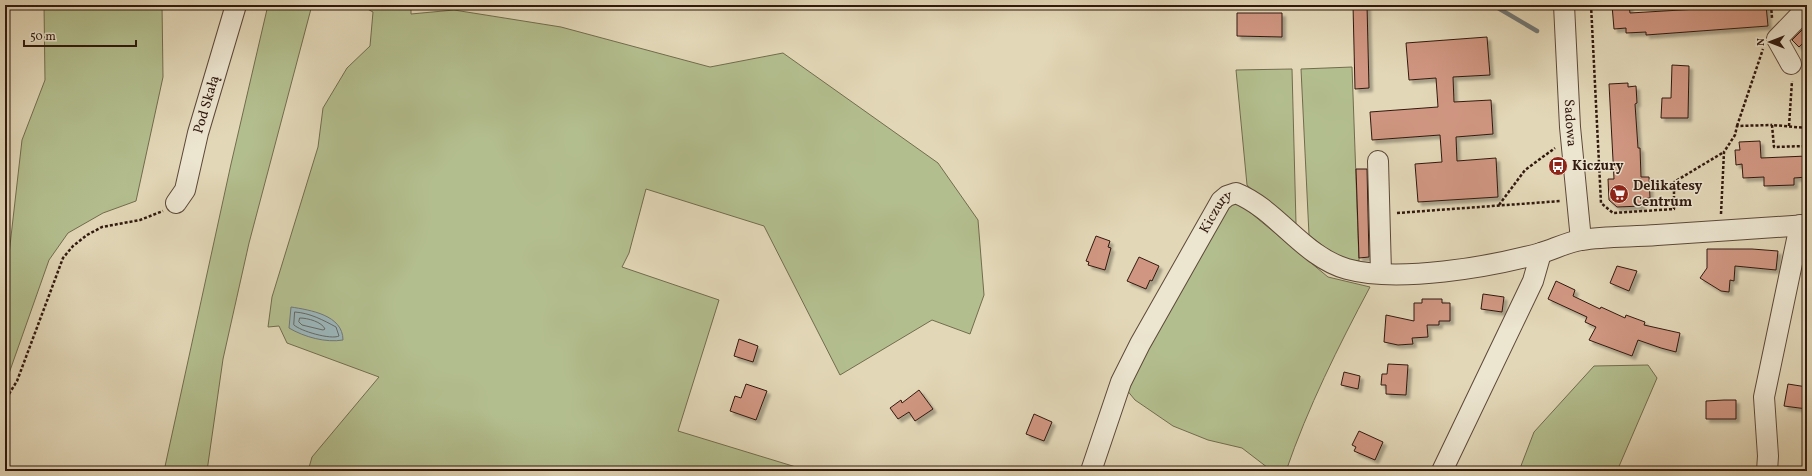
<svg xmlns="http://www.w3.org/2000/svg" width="1812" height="476" font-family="Vollkorn,serif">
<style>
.green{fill:#b3be8e;stroke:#726c4e}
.water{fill:#9bb6ba;stroke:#717776}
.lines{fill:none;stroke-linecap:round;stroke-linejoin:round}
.shore{stroke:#666864;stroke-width:1}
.stream{stroke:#717776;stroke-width:4.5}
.building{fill:#d09681;stroke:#31190f;filter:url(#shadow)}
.minor-casing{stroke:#5d4839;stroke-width:22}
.path{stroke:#31190f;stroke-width:2.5;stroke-dasharray:3 2;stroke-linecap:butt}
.minor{stroke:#ece5d0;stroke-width:20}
.labels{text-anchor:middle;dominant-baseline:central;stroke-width:3;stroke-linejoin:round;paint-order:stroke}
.street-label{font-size:14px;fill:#31190f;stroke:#ece5d0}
.poi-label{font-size:14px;font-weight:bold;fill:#31190f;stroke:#ece5d0;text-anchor:start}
</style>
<defs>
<filter id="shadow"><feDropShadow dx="3.5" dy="3.5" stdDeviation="1" flood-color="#0004"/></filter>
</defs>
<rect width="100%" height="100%" fill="#e2d7b7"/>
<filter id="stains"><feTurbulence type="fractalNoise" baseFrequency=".005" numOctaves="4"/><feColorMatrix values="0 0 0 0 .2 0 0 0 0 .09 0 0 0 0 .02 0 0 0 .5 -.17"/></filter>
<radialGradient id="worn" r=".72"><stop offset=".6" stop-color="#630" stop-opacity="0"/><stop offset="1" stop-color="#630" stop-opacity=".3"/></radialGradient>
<g class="green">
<path d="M44,5h118l1,72 -27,124 -33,12 -35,20 -19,27 -42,119 -2,-1v-83l3,-32 14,-123 23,-60z"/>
<path d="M268,5h44l-63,238 -26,116 -16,112h-43l67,-307z"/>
<path d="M360,5h51v9l43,-4 107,17 149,40 73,-14 155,110 40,57 6,75 -14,39 -38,-14 -92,55 -76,-149 -118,-37 -17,64 -7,14 97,33 -41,131 131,40h-501l4,-14 67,-80 -92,-34 -8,-17 -11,1 4,-30 46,-150 5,-39 24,-40 23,-22 3,-34z"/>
<path d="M1352,67l7,194 -19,-2 -31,-24 -8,-166z"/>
<path d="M1292,69l4,155 -8,-1 -41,-38 -11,-115z"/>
<path d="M1231,201l9,3 88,73 42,10c-32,60 -62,120 -84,184h-14l-30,-23 -34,-8 -35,-14 -38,-26 -9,-11z"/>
<path d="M1648,365l9,13 -40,93h-98l15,-39 60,-66z"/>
</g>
<path class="water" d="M291,307c19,3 52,8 52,33 -17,3 -39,-3 -54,-12z"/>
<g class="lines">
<g class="shore">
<path d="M295,312c15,1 28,8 41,15l3,9c-8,4 -39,-5 -45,-11z"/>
<path d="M300,318c8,0 22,4 25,11l-2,1 -21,-5 -3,-3z"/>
</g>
<path class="stream" d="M1493,5l44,26"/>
</g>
<g class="building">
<path d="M1353,5h14l2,83 -14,1z"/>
<path d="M1612,5h17l1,8 136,-8 2,21 -122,9v-3l-20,1v-5l-12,1z"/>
<path d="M1237,13h45v24l-45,-1z"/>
<path d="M1807,25v14l-8,8 -7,-7z"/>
<path d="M1487,37l3,38 -37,2 1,25 37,-2 2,34 -37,3 1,24 39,-3 2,39 -80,5 -3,-38 27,-2 -2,-27 -68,5 -2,-28 68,-5 -2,-29 -27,2 -3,-37z"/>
<path d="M1672,65l17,1 -1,52h-27l1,-20h9z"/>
<path d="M1628,83v4l8,-1 1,17 -2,1 3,44h2l1,29h8l1,21 -9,1 1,7 -25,1 -8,-7 -1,-21h6l-5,-95z"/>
<path d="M1760,141l1,17 46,-2v21l-13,1v7l-30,1v-9l-21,1 -1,-14 -6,1 -1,-15h5l-1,-8z"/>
<path d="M1356,169h11l2,88 -10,1z"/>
<path d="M1096,236l14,5 -2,6 3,1 -6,22 -17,-5 1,-3 -3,-1z"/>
<path d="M1707,249h45l26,2 -2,19 -41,-4 -1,15 -4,-1 -1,12 -8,-1 -21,-13 7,-10z"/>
<path d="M1139,257l20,9 -7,15 -2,-1 -4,9 -19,-8z"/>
<path d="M1617,266l20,5 -8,20 -19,-8z"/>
<path d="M1556,281l19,9 -2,6 27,13 1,-2 24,11 1,-3 19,7 -1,3 36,8 -4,19 -15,-4 -23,-8 -6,16 -43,-16 7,-13 -11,-5 2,-5 -39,-18z"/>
<path d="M1483,294l21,3 -2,15 -21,-3z"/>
<path d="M1422,299h20v4h8v18h-11v4h-12l1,12 -16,1 1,6 -15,1 -14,-3 2,-27 28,6v-18h8z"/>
<path d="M739,339l19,7 -5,16 -19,-6z"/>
<path d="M1388,364l20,1 -2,30 -20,-1v-9h-5l1,-11h5z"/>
<path d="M1344,372l16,4 -2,13 -17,-4z"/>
<path d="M746,384l21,7 -11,29 -26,-9 5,-15 6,2z"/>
<path d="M1788,384l19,3v22l-23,-3z"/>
<path d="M919,390l14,19 -18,12 -6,-9 -11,7 -8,-11 11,-8 1,3z"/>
<path d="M1724,400h12v19h-30v-18z"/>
<path d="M1034,414l18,8 -8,19 -18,-7z"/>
<path d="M1359,431l24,11 -8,18 -21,-9 2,-4 -4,-2z"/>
</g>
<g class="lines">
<g class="minor-casing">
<g id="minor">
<path id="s1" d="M1564,5l6,122 11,113"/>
<path d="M1791,64l-14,-25 30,-31"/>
<path d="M1378,161l3,112"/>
<path id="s2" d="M176,203l9,-13 13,-57 38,-128"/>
<path id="s3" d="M1091,471l30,-89 19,-38 81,-143 6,-5 9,-3c42,17 66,63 111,76 51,14 143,-2 194,-16 13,-4 27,-11 40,-13 24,-4 51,-3 76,-5 50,-3 100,-7 150,-10"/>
<path d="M1442,471l91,-190 8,-28"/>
<path d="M1767,471l1,-15 -4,-59 36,-172"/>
</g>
</g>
<g class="path">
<path d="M1591,5l10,198 12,10 61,-4v-27l50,-30"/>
<path d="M1771,5l1,13"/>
<path d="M1773,7l9,1"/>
<path d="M1737,126l26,-77"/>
<path d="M1789,126l3,-45"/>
<path d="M1807,128l-35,-3 2,22 33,-1"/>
<path d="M1499,205l26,-35 30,-22"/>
<path d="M1397,213l164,-12"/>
<path d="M1721,214l3,-62 11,-17 2,-9 35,-1"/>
<path d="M5,397l4,-3 8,-13 46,-123 10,-12 14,-11 15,-8 38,-7 23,-9"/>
</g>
<use href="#minor" class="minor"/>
</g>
<defs>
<g id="bus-disc" transform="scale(1)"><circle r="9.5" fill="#8f2418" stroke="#ece5d0"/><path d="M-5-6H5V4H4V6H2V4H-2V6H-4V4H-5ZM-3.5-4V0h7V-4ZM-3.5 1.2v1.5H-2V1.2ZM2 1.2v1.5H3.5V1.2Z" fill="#fff"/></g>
<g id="supermarket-disc" transform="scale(1)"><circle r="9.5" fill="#8f2418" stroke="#ece5d0"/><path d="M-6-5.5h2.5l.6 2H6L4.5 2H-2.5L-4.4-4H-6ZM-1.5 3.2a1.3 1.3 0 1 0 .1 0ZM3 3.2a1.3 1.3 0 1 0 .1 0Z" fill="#fff"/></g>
</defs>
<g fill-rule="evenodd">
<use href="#bus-disc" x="1558" y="166"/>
<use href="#supermarket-disc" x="1619" y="194"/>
</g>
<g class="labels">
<g class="street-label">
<text stroke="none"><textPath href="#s2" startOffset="104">Pod Skałą</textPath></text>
<text stroke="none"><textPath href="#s1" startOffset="118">Sadowa</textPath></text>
<text stroke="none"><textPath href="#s3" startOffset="289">Kiczury</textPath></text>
</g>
<g class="poi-label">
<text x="1572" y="166">Kiczury</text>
<text x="1633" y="186">Delikatesy<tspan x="1633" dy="16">Centrum</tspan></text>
</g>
</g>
<rect width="1812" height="476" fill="none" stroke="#e2d7b7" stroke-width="20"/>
<rect x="6" y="6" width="1800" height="464" fill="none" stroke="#31190f" stroke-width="2"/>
<rect x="10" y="10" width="1792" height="456" fill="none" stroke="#31190f"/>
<g transform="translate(1770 42) rotate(270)" stroke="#ece5d0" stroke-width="3" paint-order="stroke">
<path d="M0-3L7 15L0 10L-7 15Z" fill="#31190f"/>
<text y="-6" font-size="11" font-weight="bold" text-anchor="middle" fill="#31190f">N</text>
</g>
<path d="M24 40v6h112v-6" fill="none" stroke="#31190f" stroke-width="2"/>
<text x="30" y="40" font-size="12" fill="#31190f" stroke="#ece5d0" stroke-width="3" paint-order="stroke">50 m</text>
<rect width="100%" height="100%" filter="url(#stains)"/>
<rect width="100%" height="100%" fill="url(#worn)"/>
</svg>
